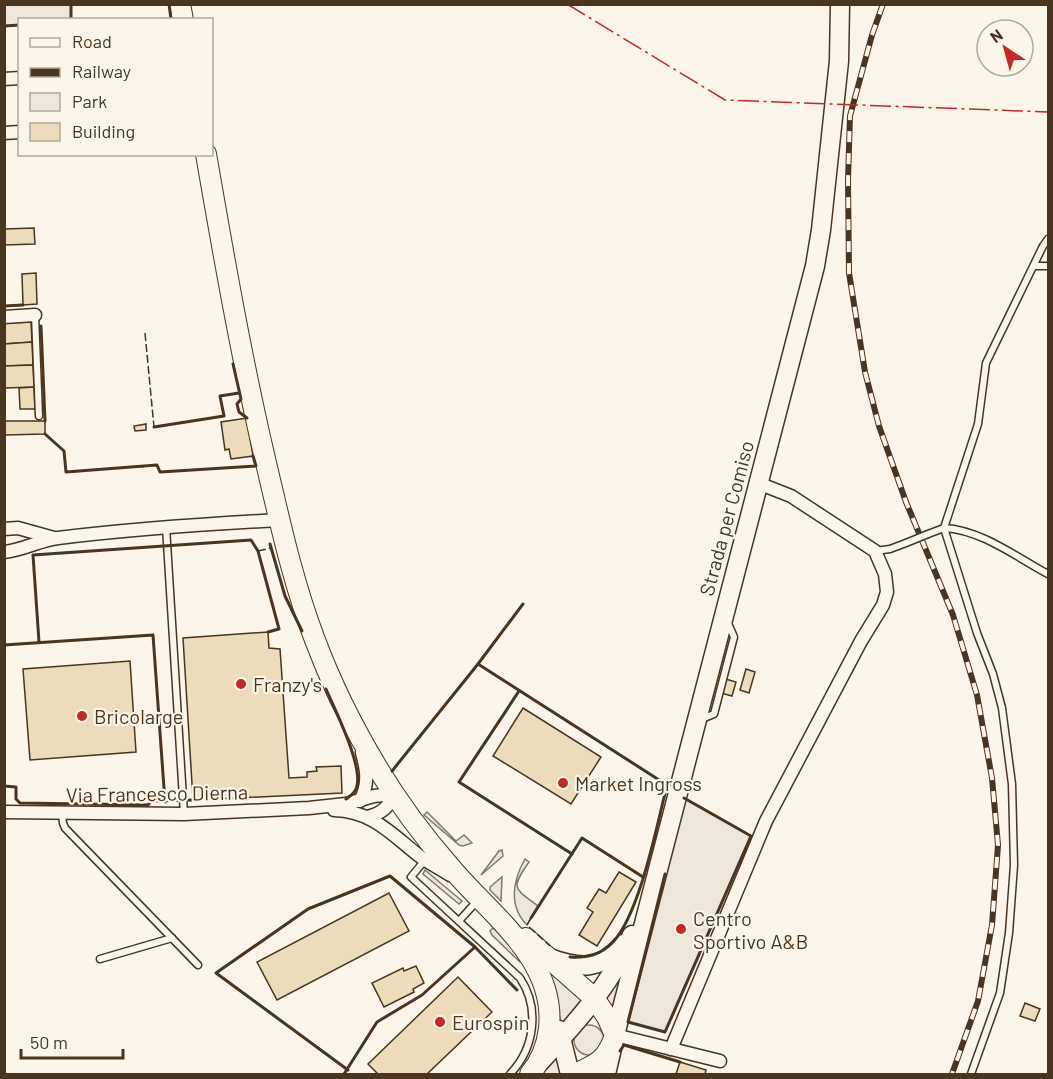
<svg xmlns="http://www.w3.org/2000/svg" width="1053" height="1079" font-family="Barlow,sans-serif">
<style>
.green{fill:#ede6d9;stroke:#887966;stroke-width:1.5}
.building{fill:#ecdcbc;stroke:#4a3520;stroke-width:1.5}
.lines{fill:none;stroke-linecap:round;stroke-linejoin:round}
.lane-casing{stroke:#4a3520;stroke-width:9}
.street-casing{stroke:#4a3520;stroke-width:15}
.secondary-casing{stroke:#4a3520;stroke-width:21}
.primary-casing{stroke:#4a3520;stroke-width:22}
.lane{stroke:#fbf6e9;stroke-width:6}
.street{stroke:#fbf6e9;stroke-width:12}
.secondary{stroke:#fbf6e9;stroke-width:18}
.primary{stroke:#fbf6e9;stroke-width:20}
.rail-casing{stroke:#4a3520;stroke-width:6}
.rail{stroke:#fbf6e9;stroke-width:4;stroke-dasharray:11;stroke-linecap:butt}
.lane-bridge-casing{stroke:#4a3520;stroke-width:9;stroke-linecap:butt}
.lane-bridge{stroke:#fbf6e9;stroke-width:6}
.fence{stroke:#4a3520;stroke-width:1.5;stroke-dasharray:8 3;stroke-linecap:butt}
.wall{stroke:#4a3520;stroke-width:3}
.power{stroke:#c62828;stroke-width:1.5;stroke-dasharray:21 4.5 3 4.5;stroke-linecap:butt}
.poi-dot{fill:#c62828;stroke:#fbf6e9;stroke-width:2}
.labels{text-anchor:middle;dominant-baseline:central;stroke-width:4.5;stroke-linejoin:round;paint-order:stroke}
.street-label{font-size:20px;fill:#4a3520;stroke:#fbf6e9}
.poi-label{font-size:20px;fill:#4a3520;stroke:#fbf6e9;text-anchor:start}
</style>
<rect width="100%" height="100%" fill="#fbf6e9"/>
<g class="green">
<path d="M4,5h67v14l-51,1 -1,5 -14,1z"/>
<path d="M684,798l67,38 -86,196 -37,-10z"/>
<path d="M427,812l29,29 8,-6 8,8 -9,3 -4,-1 -35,-30z"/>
<path d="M502,850l1,6 -22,19 18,-24z"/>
<path d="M525,859l4,3c-19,27 -15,26 9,44l-11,19c-19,-19 -14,-45 -2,-66z"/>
<path d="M425,870l37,31 -3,3 -36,-30z"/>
<path d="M502,877l-1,24 -11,-11v-3z"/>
<path d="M493,928l14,9 18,24 -5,1 -28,-27 -2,-4z"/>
<path d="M557,970l29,25 -20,29 -5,-2 -13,-48z"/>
<path d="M622,970l-7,45 -15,-18z"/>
<circle cx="589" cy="1040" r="15"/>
<path d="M558,1052l5,22h-24z"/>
</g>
<g class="building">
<path d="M34,228l1,16 -31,1v-16z"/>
<path d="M36,273l1,31 -14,1 -1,-31z"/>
<path d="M31,322l1,20 -28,2v-21z"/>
<path d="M32,342l1,23 -29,1v-22z"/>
<path d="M33,365l1,22 -30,1v-22z"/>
<path d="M34,387l1,22h-15l-1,-21z"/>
<path d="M247,418l6,38 -22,3 -2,-10 -4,1 -4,-28z"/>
<path d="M5,421h40v13l-40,1z"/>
<path d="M146,424v6l-11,1 -1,-5z"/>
<path d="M268,632l1,16 11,1 9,129 18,-1v-5l10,-1 -1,-4 25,-1 1,27 -149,7 -10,-162z"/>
<path d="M130,661l6,91 -106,8 -7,-91z"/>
<path d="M746,669l9,3 -6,21 -9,-3z"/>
<path d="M722,678l14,4 -4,14 -15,-4z"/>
<path d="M523,708l78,49 -30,47 -78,-48z"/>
<path d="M619,872l17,10 -39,64 -18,-11 14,-23 -6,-4 12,-19 7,4z"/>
<path d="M389,893l20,38 -132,69 -20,-38z"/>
<path d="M416,966l8,17 -11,6 1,3 -30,15 -12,-24 31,-15 1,3z"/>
<path d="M458,977l34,35 -65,62h-49l-10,-10z"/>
<path d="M1025,1003l15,6 -5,12 -15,-5z"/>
<path d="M680,1062l26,8 -1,4h-29z"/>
</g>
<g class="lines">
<g class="lane-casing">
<g id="lane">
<path d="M1034,266h14"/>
<path d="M35,315l4,101"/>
<path d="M166,527l18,287"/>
<path d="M928,534l16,-6 34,-104 8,-61 57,-117 5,-7"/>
<path d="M875,551l15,-2 16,-6"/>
<path d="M699,720l15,-6 20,-77 -7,-16"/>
<path d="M62,814l1,9 2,5 133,137"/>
<path d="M425,860l-14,17 109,101c20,30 15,70 -10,96"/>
<path d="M459,921l18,-20"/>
<path d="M100,959l72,-21"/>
<path d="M971,1074l29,-81 9,-60 5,-68 -2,-81 -10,-76 -9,-34 -16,-41 -33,-105c38,2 72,29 104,46"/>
</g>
</g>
<g class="street-casing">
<g id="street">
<path d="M4,79l16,-1"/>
<path d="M4,133l16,-1"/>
<path d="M4,317l31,-2"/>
<path d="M4,529l14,-1 36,10"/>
<path d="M4,552c20,-2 36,-12 54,-14 73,-9 147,-14 221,-18"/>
<path d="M360,801c9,-17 7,-30 2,-48"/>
<path d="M334,810c40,1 59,26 88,48 9,6 19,11 28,17"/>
<path d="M4,812l180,2 125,-6 37,-4 28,-8 19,-2c-3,14 -13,20 -26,23"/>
<path d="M615,1035l105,26"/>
<path d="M671,1049l95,-228 95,-180 22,-36 4,-13 -2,-18 -10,-23 -84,-55 -33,-13"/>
</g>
</g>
<g class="secondary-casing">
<g id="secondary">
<path d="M549,958c31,11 51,13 74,-14"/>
<path d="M559,1030l11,44"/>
<path d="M615,1035l200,-769 6,-36 18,-169 1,-57"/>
<path d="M539,1063c35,-38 73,-79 93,-128"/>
<path d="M606,1074l7,-30"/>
</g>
</g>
<g class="primary-casing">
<g id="primary">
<path d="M180,4l3,16"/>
<path d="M206,154c18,104 36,207 60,309 14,59 27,120 49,177 16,43 38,87 62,127 22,37 47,70 75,102 40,47 104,91 97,159 -2,17 -8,33 -19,46"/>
<path d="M526,938l68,60 13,19 8,18c-8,25 -18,29 -40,39"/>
</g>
</g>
<use href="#lane" class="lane"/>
<use href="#street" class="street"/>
<use href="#secondary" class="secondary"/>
<use href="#primary" class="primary"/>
<g class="rail-casing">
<path id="rail" d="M883,4l-11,31 -22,81 -2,64 1,93 16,99 14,54 27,76 47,113 24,80 15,83 6,67 -6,80 -14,76 -26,73"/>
</g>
<use href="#rail" class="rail"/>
<g class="lane-bridge-casing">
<path id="lane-bridge" d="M906,543l22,-9"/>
</g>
<use href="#lane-bridge" class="lane-bridge"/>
<g class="fence">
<path d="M145,333l9,94"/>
<path d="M258,551l13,-3"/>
<path d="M531,918l-4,7 23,21"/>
</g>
<g class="wall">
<path d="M71,4v16"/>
<path d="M148,20l23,-1 -2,-15"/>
<path d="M4,26l16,-1"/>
<path d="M4,306l19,-1"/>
<path d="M41,326l4,95"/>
<path d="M233,364l8,35 -4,5 2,8 8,6"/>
<path d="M154,427l70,-11 -4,-20 19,-3"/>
<path d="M45,434l19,17 2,21 91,-7 3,7 96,-6 -3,-10"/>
<path d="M270,544l15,52 17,35"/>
<path d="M39,642l-6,-87 218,-15 7,11 21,78 -11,3"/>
<path d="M4,645l149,-10 12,167"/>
<path d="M478,664l189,121c-10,40 -27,128 -54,157 -12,13 -26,16 -43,15"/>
<path d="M326,689c9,21 39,80 30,100 -2,5 -6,7 -10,10"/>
<path d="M519,691l-60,91 113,72"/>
<path d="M392,771l86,-107 45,-60"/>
<path d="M4,786l12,1v12l4,4 128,2 3,-4 42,-1"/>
<path d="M665,874l-37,148 37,10 86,-196 -67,-38"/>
<path d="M531,918l51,-80 61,39"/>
<path d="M620,1051l4,-6 56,17"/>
<path d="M348,1070l-132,-97 92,-64 82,-33 85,71 42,43"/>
<path d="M344,1074l33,-52 45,-27 53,-48"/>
</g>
<path class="power" d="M567,4l158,96 323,12"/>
</g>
<g class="poi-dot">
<circle cx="241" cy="684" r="6"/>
<circle cx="82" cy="716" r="6"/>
<circle cx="563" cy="783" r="6"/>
<circle cx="681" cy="929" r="6"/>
<circle cx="440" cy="1022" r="6"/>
</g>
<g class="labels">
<g class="street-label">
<text transform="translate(726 518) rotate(-75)">Strada per Comiso</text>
<text transform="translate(157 793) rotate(-1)">Via Francesco Dierna</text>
</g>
<g class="poi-label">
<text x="253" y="684">Franzy's</text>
<text x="94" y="716">Bricolarge</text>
<text x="575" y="783">Market Ingross</text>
<text x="693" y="918">Centro<tspan x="693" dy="23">Sportivo A&amp;B</tspan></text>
<text x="452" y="1022">Eurospin</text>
</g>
</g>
<rect width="1053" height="1079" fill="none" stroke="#4a3520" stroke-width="12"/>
<rect x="18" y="18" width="195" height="138" fill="#fbf6e9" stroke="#b4a999" stroke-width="1.5"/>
<rect x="30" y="38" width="30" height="9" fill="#fbf6e9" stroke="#b4a999" stroke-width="1.5"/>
<text x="72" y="48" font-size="18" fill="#4a3520">Road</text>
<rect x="30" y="68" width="30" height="9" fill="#4a3520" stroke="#b4a999" stroke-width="1.5"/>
<text x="72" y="78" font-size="18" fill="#4a3520">Railway</text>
<rect x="30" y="93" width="30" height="18" fill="#ede6d9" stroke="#b4a999" stroke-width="1.5"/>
<text x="72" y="108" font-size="18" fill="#4a3520">Park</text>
<rect x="30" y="123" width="30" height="18" fill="#ecdcbc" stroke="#b4a999" stroke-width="1.5"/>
<text x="72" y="138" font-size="18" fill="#4a3520">Building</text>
<g transform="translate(1005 48) rotate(324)"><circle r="28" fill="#fbf6e9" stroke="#b4a999" stroke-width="1.5"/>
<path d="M0-4.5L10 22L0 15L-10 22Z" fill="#c62828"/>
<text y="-9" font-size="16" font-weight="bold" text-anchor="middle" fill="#4a3520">N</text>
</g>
<path d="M21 1049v9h102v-9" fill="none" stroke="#4a3520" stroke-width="3"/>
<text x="30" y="1049" font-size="18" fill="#4a3520" stroke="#fbf6e9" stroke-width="4.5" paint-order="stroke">50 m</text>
</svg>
